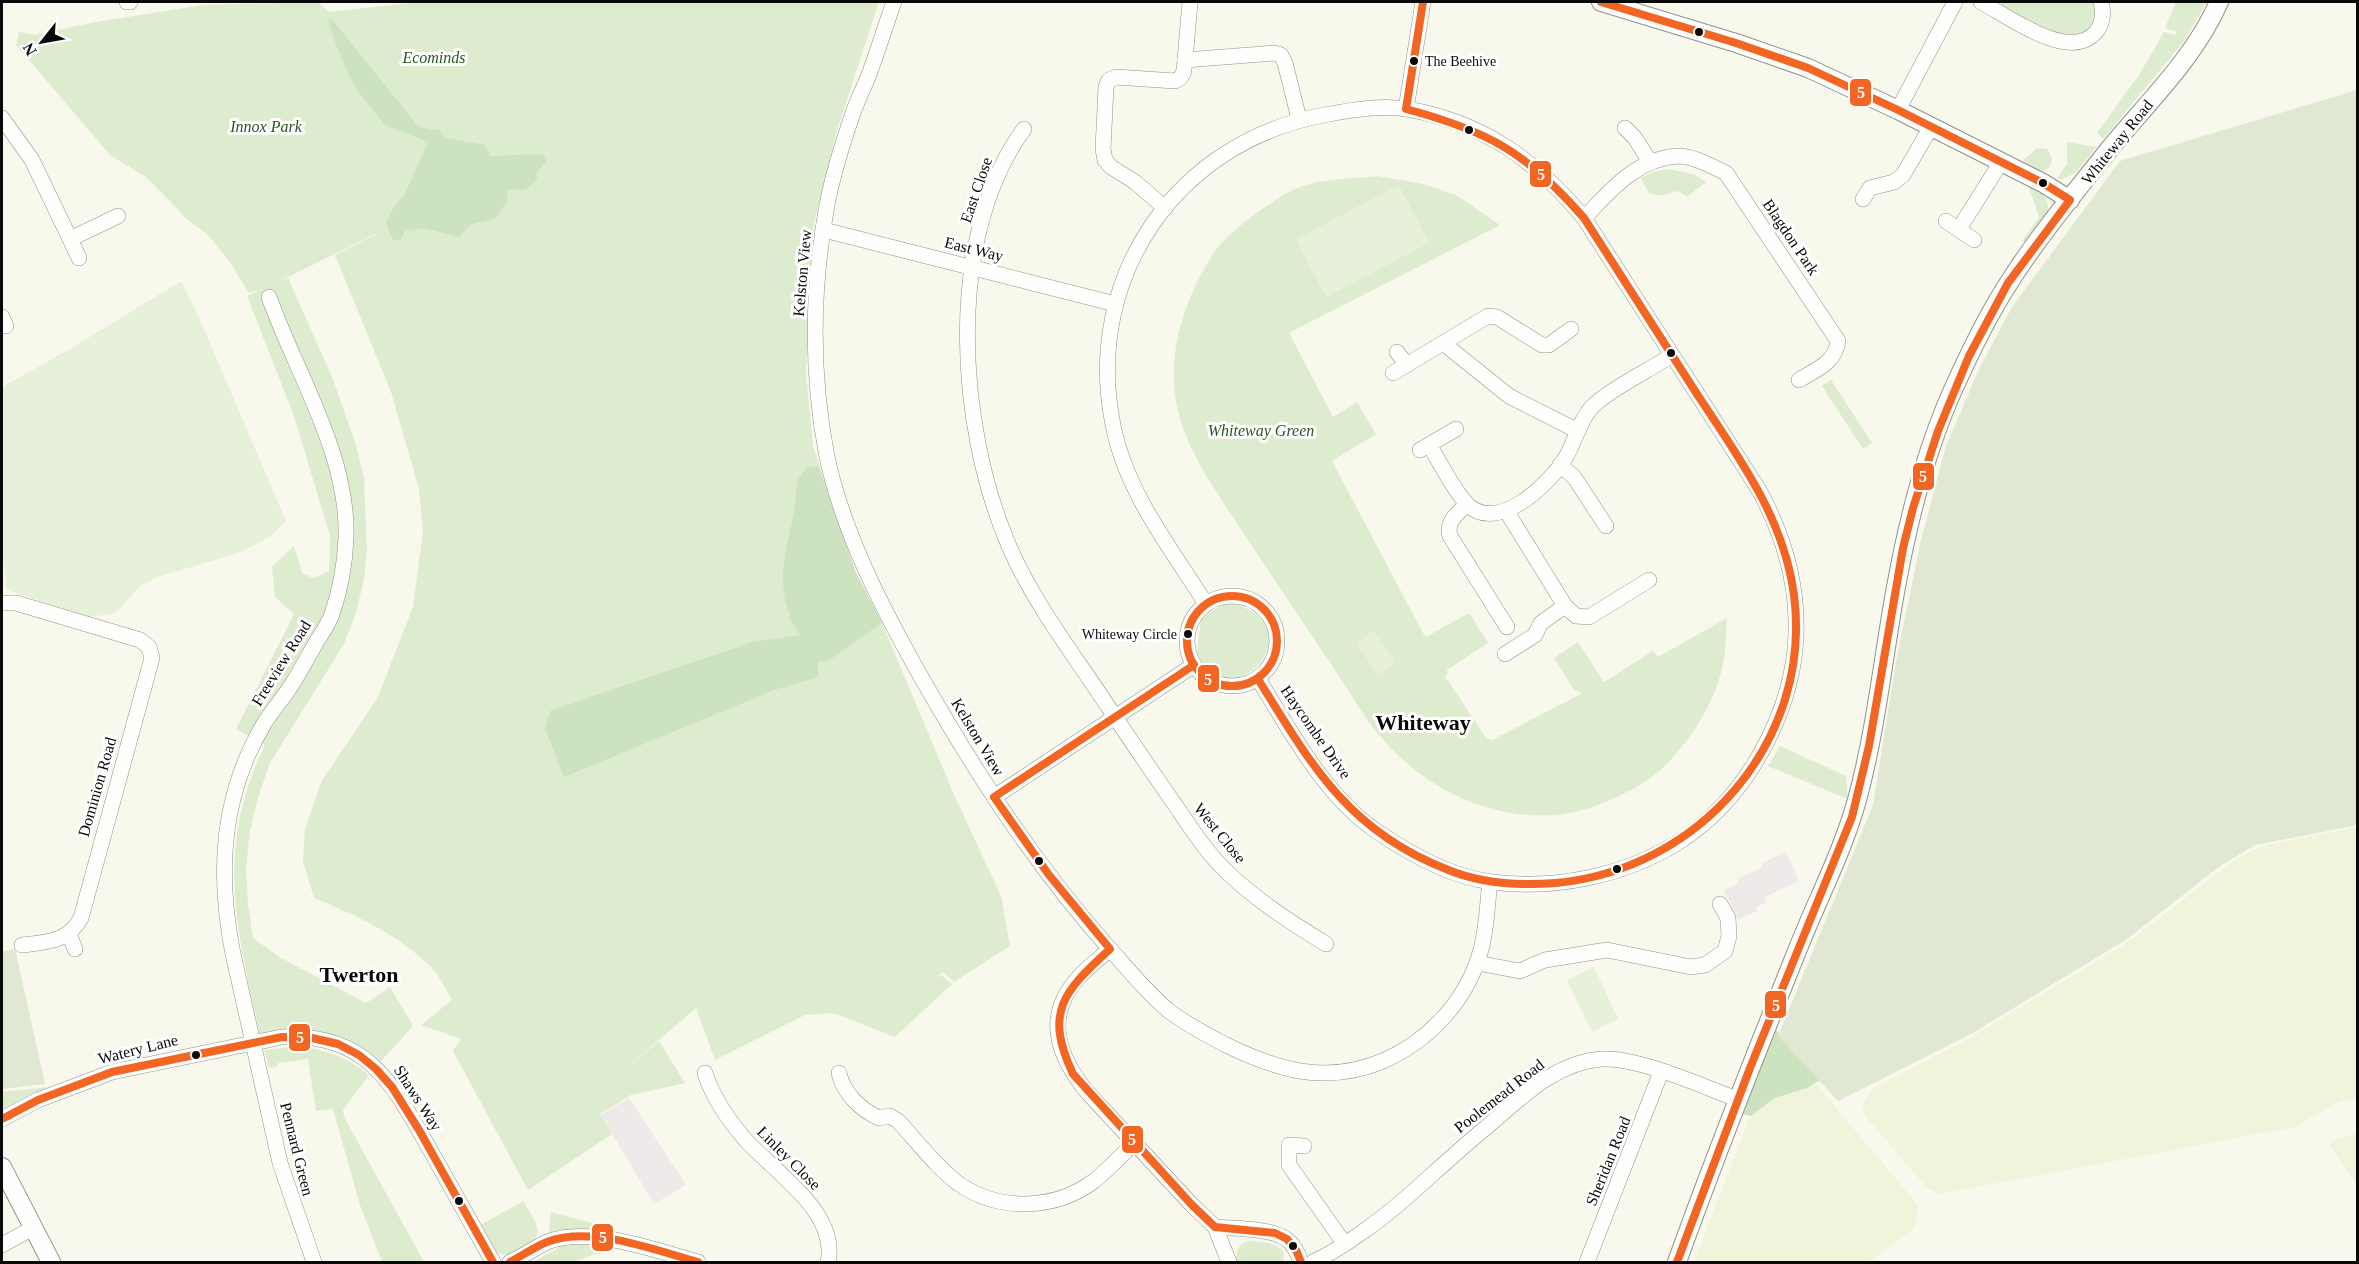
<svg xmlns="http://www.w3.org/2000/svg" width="2359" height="1264" font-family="Georgia,serif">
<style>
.industrial{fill:#efeaea}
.farmland{fill:#f1f3db}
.green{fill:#ddeccf}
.forest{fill:#cde2bf}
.cemetery{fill:#e0e8d3}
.pitch{fill:#e7f0d9}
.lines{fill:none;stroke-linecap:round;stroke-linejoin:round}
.minor-casing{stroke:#91918c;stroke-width:16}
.tertiary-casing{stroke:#91918c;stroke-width:20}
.minor{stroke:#fefefc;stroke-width:15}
.tertiary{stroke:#fefefc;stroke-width:18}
.bus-1-casing{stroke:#fff;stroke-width:12}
.bus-1{stroke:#f26522;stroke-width:8}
.bus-dot{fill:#090909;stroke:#fff;stroke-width:2}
.labels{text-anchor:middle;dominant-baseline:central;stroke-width:6;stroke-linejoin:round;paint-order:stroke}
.bus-label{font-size:14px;fill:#090909;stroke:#fff;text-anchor:start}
.park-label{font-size:16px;font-style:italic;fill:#265823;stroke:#fff}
.street-label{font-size:16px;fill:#090909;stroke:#fff}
.district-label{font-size:22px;font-weight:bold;fill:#090909;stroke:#fff}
.line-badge{stroke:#fff;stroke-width:2}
.badge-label{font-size:16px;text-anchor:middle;font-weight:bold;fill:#fff}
</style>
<rect width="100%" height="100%" fill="#f8f8ed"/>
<g class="industrial">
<path d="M1786,852l13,29 -34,16 2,5 -11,5 1,4 -19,9 -14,-30 14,-7 -1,-4 26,-12 -1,-4z"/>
<path d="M629,1098l57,87 -32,19 -53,-89z"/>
</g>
<g class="farmland">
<path d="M2357,827v271l-16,3 -47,26 -355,67 -11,-5 -62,-72 -4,-11 10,-17 100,-52 156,-95 108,-83 29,-14z"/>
<path d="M1816,1084l97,115 5,9 -2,15 -5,8 -42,31h-175l55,-143 29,-23z"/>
<path d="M2357,1133h1l-1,53 -27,-41 7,-6z"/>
</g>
<g class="green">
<path d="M318,2l11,10 90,-10h460l-42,128 -23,94 -8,149 7,73 43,127 26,50 73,174 46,99 9,50 -56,36 -11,-10 -8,6 6,-3 11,9 -57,53 -62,-24 -28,2 -90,45 -19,-52 -79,68 42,-35 26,42 -54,12 -31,19 12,20 -84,56 -75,-139 8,-12 -40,-14 31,-25c-6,-10 -11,-22 -19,-31 -32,-33 -77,-54 -119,-71l-11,-37 2,-32 17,-49 55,-81 36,-92 10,-76 -4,-42 -28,-97 -56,-137 73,-37 -134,66 14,-6 44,99 24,68 8,34 3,71 -3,29 -8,34 -12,31 -74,119 -12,35 -8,33 -4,38 2,35 5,34 28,20 85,45 24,-16 23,39 -32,35c-42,-32 -71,-33 -121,-25 -23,-107 -46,-186 5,-291l-29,-16 58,-115 -19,-17 -3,-30 22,-21 8,27 11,5 16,-7 1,-35 -36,-120 -47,-120 15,-7 -13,4 -19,-31 -23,-28 -18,-13 -43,-44 -36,-22 -94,-110 3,-13 17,3 54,-12 112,-18z"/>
<path d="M2003,2h92c3,5 1,16 -2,22 -17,31 -71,-8 -92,-19z"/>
<path d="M2176,2h31l-23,39 -81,98 -6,-6 42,-58 25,-43 12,3 1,-3 -12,-4z"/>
<path d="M2067,142l30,5 -21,25 -14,8 -5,-2 10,-14z"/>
<path d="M2037,148l10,1 5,9 -2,9 -8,5 -17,-8 -1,-4z"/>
<path d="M1668,169l25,5 13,8 -19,15 -9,-6 -19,5 -10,-3 -8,-15 12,-6z"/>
<path d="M1378,176l46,8 32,11 44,30 -211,108 44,84 24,-15 19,32 -44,27 91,172 3,4 43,-24 19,30 -41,27 1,4 -3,2 41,62 6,2 91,-47 -9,-3 -20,-32 24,-16 26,40 49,-31 5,6 69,-39c-1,17 -1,34 -5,50 -9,44 -49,101 -89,121 -20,10 -41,20 -63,24 -74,13 -150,-25 -195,-83 -18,-23 -33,-51 -50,-75 -38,-56 -76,-113 -113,-170 -15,-23 -27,-47 -34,-74 -13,-55 6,-113 37,-160 13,-19 57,-51 78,-61 26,-12 57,-11 85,-14z"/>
<path d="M2028,184c13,7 21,12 20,28l-22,32 -4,-3 17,-24z"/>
<path d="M1831,380l41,63 -9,6 -41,-63z"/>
<path d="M1235,604c80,25 -2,117 -38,49l4,-35 21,-13z"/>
<path d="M1780,746l66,30 2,23 -80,-33z"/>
<path d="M298,1046c26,3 51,12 71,29l-26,35 1,7 80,145h-42l-22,-57 -27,-96 -17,2 -8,-52 -30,4v3l-9,2 -5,-18z"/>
<path d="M48,1087l-46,22v-17z"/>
<path d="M523,1201c5,9 17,23 14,34 -4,13 -32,27 -43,15 -6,-6 -10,-16 -15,-24z"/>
<path d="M551,1212l52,14 -4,4h-40l-10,3z"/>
<path d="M581,1241l35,5 -2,4 -13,2 -28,10h-40l32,-18z"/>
<path d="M1250,1241c13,1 26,1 34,11l-1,10h-46c-2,-11 1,-19 13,-21z"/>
</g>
<g class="forest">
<path d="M331,18l87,108 12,4 8,-1 8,9 39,7 6,11 51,-2 5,7 -10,11v8l-12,10 -17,-1 -1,12 -11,17 -26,7 -11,12 -36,-9 -18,3 -5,10 -8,-2 -6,-17 7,-14 12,-14 23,-52 -43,-17 -26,-32 -10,-18 -13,-30 -8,-26z"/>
<path d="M818,466l38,107 26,50 -54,38h-10v16l-44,13 -210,87 -19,-48 5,-18 202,-69 48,-7 -11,-17h2c-17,-42 -3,-70 4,-112 3,-18 -3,-23 12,-38z"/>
<path d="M1776,1030l40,43 4,7 -13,8 -32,10 -24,18 -10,-2z"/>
</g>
<g class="cemetery">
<path d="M2357,90v733l-4,3 -98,19 -35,21 -93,73 -156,95 -133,67 -60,-65 95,-231 23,-143 24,-118 26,-98 34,-79 32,-60 108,-146z"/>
<path d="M15,949l30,135 -43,5v-137z"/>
</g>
<g class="pitch">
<path d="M1399,185l30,58 -103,54 -30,-58z"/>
<path d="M181,281l16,32 89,208 -16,16 -29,15 -86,26 -16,9 -17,20 -10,7 -23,3 -82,-27 -5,-39v-164l68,-38z"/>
<path d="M1374,630l22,32 -18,13 -22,-32z"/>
<path d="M1594,967l24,52 -26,13 -25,-52z"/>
</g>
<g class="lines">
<g class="minor-casing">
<g id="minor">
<path d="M127,2h3"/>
<path d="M894,2c-8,22 -15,45 -23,67 -5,15 -13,29 -18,44 -10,29 -20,61 -26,92 -15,82 -16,169 0,252 16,75 55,151 93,218 55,97 115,190 189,273 19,21 38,45 60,63 17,13 36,23 55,33 53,26 101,41 159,17 46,-20 83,-60 97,-108 7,-23 7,-48 10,-71"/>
<path d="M1981,2c27,14 87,60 114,31 8,-8 9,-21 6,-31"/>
<path d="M1185,60l5,-58"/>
<path d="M1406,109l17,-107"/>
<path d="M1898,110l57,-108"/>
<path d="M2,118l30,42 38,79 48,-23"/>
<path d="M1625,128l10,10 15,24"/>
<path d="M1024,129c-80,109 -66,299 -15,417 25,58 66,110 100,162 21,31 41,61 62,91 17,24 33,51 55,72 30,29 64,51 100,73"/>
<path d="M1863,199l7,-11 24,-6 9,-7 28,-48"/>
<path d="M1165,208l-30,-26 -24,-15 -6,-7 -2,-11 3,-62 3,-7 7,-3 59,4c10,-4 9,-12 10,-21l89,-7 7,2 4,8 14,56"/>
<path d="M1584,218c26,-27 53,-60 94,-62 16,0 33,10 48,17l112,168c-3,22 -21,28 -39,39"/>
<path d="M1946,221l28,19"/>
<path d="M1959,229l42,-67"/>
<path d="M824,230l291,74"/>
<path d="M70,239l9,19"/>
<path d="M269,297c27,76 80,158 77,241 -1,24 -6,53 -14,76 -3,9 -10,19 -15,27 -8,14 -15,27 -23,40 -8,14 -20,27 -29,41 -44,73 -48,150 -32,232l47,209 34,99"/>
<path d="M2,317l4,9"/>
<path d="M1443,343l45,-27 9,1 45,28h7l22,-16"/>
<path d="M1397,352l10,13"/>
<path d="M1393,373l50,-30 66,53 69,35"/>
<path d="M1429,445c11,17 24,44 37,58 30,33 85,-20 100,-46 9,-16 13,-35 25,-49 17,-18 59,-38 81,-53"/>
<path d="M1420,450l36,-21"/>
<path d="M1560,465l14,12 32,49"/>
<path d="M1467,504c-10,10 -21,17 -17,32l57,91"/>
<path d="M1507,512l58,94 11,10 13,1 60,-37"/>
<circle cx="1232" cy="641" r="45"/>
<path d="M2,603h14l124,37 9,7 3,11 -71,260c-13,24 -34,24 -59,27"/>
<path d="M1206,604c-36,-57 -80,-112 -93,-179 -30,-148 64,-283 211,-310 27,-5 56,-10 83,-6 75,13 129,51 177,109l175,272c24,44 39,94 37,145 -3,79 -51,166 -119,208 -53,33 -123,47 -185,39 -41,-5 -84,-29 -117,-52 -52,-36 -84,-99 -117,-151"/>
<path d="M1505,654l30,-19 6,-12 24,-17"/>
<path d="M994,797l200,-132"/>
<path d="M69,934l6,15"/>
<path d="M1110,949c-10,9 -22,18 -31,28 -36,39 -21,80 9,116l104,112 23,22 14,35"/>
<path d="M1477,963l43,8 25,-11 62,-10 84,17 14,-2 20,-14 4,-15 -1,-18 -8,-14"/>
<path d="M705,1073c7,23 23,46 38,64 29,34 96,74 85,125"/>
<path d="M839,1073c4,20 22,37 40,45l11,-2 8,5c19,20 38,46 61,63 41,28 96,26 135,-3 14,-11 27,-26 41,-38"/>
<path d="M2,1119l36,-19 74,-28 170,-35c89,-4 112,50 151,118 20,36 40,72 60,107"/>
<path d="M1304,1146l-15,-1v20l55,78"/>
<path d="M1215,1227c19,2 57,1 71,12 8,5 12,15 15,23"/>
<path d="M2,1245l31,-17"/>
<path d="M510,1262c13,-6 25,-14 37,-20 41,-17 110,9 151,20"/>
<path d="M1313,1262c30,-14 69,-43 94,-65 27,-24 54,-49 82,-72 33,-28 67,-63 113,-66 37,-2 99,27 135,40"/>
<path d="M1587,1262l74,-190"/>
</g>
</g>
<g class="tertiary-casing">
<g id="tertiary">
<path d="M1601,2l135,41 72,25 90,42 145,73 27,17"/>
<path d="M2,1167l49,95"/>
<path d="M1677,1262c37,-103 77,-204 118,-306 20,-52 47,-102 62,-156 19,-70 26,-142 39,-213 12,-66 29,-134 56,-195 17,-38 35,-76 58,-111 30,-47 67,-91 101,-134 38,-46 84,-90 108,-145"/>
</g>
</g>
<use href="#minor" class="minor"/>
<use href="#tertiary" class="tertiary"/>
<g class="bus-1-casing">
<g id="bus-1">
<path d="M1601,2l135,41 72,25 90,42 145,73 27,17 -62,83 -39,73 -31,75 -25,77 -10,40 -34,198 -17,71 -102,251 -73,194"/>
<circle cx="1232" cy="641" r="45"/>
<path d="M1194,665l-200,132 55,78 61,74c-47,43 -66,63 -37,125l119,131 23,22 60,6 12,6 9,11 5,12"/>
<path d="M1258,679c52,84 90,152 188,190 35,15 72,17 110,14 143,-13 257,-142 238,-288 -10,-78 -57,-140 -99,-204 -37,-58 -74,-115 -111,-173 -57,-65 -95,-87 -178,-109l17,-107"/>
<path d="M2,1119l36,-19 74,-28 170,-35 30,1 26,6 21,11 17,14 16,18 27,43 74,132"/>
<path d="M510,1262c12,-6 24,-15 37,-20 45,-17 107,8 151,20"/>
</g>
</g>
<use href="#bus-1" class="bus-1"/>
</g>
<g class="bus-dot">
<circle cx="1699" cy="32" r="5"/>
<circle cx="1414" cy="61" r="5"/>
<circle cx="1469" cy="130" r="5"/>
<circle cx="2043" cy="183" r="5"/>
<circle cx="1671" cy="353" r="5"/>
<circle cx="1188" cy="634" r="5"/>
<circle cx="1039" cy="861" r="5"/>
<circle cx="1617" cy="869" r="5"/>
<circle cx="196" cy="1055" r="5"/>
<circle cx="459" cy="1201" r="5"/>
<circle cx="1293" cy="1246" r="5"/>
</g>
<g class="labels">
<g class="bus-label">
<text x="1425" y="61">The Beehive</text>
<text x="1177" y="634" text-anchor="end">Whiteway Circle</text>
</g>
<g class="park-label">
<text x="434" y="57">Ecominds</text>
<text x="266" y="126">Innox Park</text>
<text x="1261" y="430">Whiteway Green</text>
</g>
<g class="street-label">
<text transform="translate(2117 142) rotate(-51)">Whiteway Road</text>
<text transform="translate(976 190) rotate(-71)">East Close</text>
<text transform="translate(1791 237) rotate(56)">Blagdon Park</text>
<text transform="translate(974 249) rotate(14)">East Way</text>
<text transform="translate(802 273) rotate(-85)">Kelston View</text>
<text transform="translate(281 663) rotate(-58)">Freeview Road</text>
<text transform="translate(1316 732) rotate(55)">Haycombe Drive</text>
<text transform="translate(978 737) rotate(59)">Kelston View</text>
<text transform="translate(97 787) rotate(-74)">Dominion Road</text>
<text transform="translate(1220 833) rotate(51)">West Close</text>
<text transform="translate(138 1049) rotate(-14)">Watery Lane</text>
<text transform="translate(1499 1096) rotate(-38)">Poolemead Road</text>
<text transform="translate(418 1098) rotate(57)">Shaws Way</text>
<text transform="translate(297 1149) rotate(76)">Pennard Green</text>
<text transform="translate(789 1158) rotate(45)">Linley Close</text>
<text transform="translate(1608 1161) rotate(-68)">Sheridan Road</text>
</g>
<g class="district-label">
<text x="1423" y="722">Whiteway</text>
<text x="359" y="974">Twerton</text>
</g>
</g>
<g class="line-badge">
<rect x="1849" y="78" width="23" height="29" rx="6" fill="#f26522"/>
<rect x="1529" y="160" width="23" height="28" rx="6" fill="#f26522"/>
<rect x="1912" y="462" width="23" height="29" rx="6" fill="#f26522"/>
<rect x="1197" y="664" width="23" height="29" rx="6" fill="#f26522"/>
<rect x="1764" y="990" width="23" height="29" rx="6" fill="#f26522"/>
<rect x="288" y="1023" width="23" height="29" rx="6" fill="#f26522"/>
<rect x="1121" y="1125" width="23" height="29" rx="6" fill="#f26522"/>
<rect x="591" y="1223" width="23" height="29" rx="6" fill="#f26522"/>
</g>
<g class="badge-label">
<text x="1861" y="98">5</text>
<text x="1541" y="180">5</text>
<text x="1923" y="482">5</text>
<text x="1208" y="685">5</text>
<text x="1776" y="1011">5</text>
<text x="300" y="1043">5</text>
<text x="1132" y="1145">5</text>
<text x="603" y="1243">5</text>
</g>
<rect width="2359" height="1264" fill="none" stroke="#090909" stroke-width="6"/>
<g transform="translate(42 42) rotate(239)" stroke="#ffffff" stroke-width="4.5" paint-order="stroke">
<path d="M0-4.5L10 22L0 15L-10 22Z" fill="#090909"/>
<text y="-9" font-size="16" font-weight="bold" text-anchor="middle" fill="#090909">N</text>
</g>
</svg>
